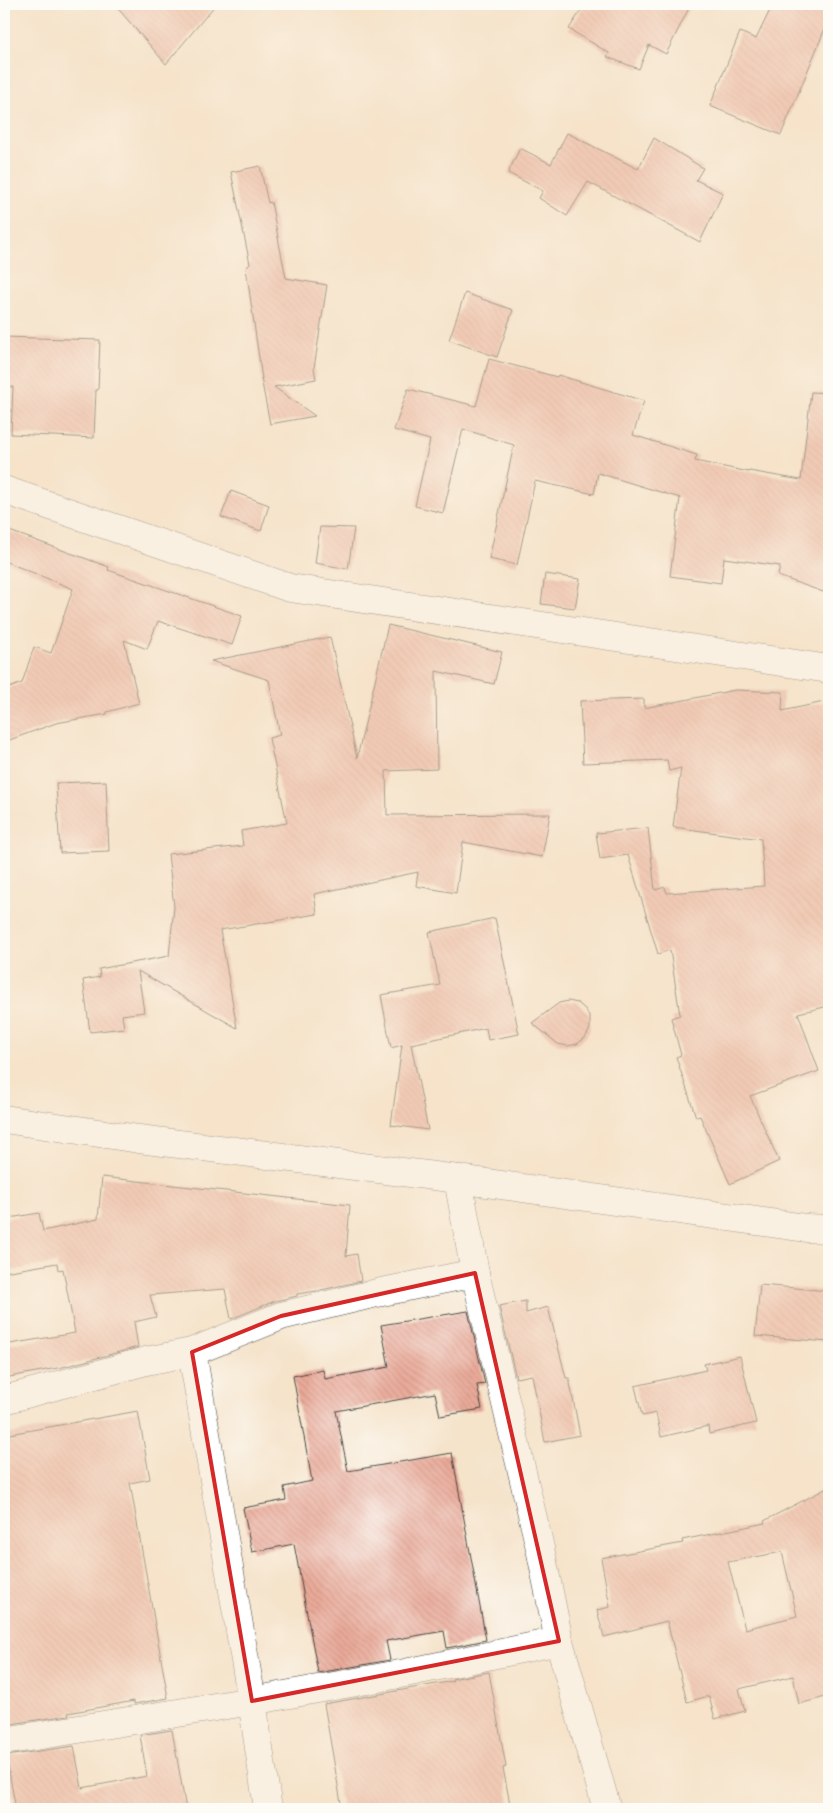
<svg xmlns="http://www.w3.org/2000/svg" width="833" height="1813" font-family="'Playpen Sans',sans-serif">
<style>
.building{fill:url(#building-back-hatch);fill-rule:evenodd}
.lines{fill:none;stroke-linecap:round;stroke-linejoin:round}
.minor-casing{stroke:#494743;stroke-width:29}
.minor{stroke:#fff;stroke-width:28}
.marked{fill:none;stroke:#d62828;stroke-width:4;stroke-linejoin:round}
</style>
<defs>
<pattern id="building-back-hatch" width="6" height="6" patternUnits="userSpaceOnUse" patternTransform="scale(1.25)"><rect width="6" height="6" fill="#eaaa99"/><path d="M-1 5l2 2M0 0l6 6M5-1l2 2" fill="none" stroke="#c99284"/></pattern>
</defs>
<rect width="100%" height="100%" fill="#fdfcf7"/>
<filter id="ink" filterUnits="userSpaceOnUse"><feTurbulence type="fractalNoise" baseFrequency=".02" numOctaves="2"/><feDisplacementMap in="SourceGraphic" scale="10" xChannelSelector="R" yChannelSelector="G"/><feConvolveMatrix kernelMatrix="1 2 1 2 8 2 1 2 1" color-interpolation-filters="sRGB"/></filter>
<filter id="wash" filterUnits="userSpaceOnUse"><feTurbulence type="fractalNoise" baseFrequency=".0096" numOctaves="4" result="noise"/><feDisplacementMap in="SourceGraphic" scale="20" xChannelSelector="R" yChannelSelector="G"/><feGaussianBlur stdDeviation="1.12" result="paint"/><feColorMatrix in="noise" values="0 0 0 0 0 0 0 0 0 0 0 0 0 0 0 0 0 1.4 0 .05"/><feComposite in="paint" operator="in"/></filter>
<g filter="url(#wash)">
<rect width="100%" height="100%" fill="#f5e3ca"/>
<g id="blocks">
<g class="building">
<path d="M114,4h102l-50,60z"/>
<path d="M585,4h106l-25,50 -17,-9 -10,24 -32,-12 2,-4 -40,-24z"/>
<path d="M773,4h45l11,5v10l-48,116 -71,-29 30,-74 16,7z"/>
<path d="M567,133l71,36 16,-31 49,30 -7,12 27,13 -23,49 -112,-60 -21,34 -28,-18 4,-7 -35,-18 12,-25 31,16z"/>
<path d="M260,166l8,37 3,-1 15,76 41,7 -13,83 2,11 -42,8 41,29 -45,8 -9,-46 1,1 -16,-111 4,-4 -19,-92z"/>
<path d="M465,293l48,17 -16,47 -48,-17z"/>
<path d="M4,337l96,3 -2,50h-2l-2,48 -83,-4 2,-47 -9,-1z"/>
<path d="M489,359l68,18 1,-2 86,26 -11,34 64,20 -2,6 54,11v-1l52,9 10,-88 18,1v201l-51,-18 2,-10 -56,-8 -3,25 -51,-7 10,-78 -82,-25 -4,21 -59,-13 -18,84 -28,-6 25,-114 -51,-16 -20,84 -28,-7 15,-66 -36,-10 14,-41 68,17z"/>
<path d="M231,491l38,14 -8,26 -40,-14z"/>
<path d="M320,527l34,1 -6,41 -33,-6z"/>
<path d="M4,529l105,38 -1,3 134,46 -10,29 -74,-24 -11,28 -23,-9 15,63 -32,9v2l-51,9 -52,19v-52l18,-7 12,-36 17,6 22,-64 -69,-28z"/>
<path d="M545,574l35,5 -5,29 -34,-4z"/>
<path d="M388,625l114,27 -8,32 -58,-13 1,98 -51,2 1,44 163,-1 -8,43 -79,-15 -7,51 -40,-7 2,-14 -104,22 3,20 -97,16 17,98 -99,-57 6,41 -22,3 2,13 -34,4 -7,-52 17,-3 -1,-8 70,-13 5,-49 -6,-53 75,-8 -2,-15 46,-8 -18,-85 11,-3 -11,-55 -58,-19 119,-24 27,121z"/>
<path d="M735,690l48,2 -1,19 42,-9 5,27v277l-31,7 21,58 -69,25 29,65 -49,23 -30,-68 -4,1 -20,-60 5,-2 -10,-37 9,-3 -10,-65 -12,4 -30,-99 -28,4 -4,-26 52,-5 7,62 10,-3 2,6 97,-7 -3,-47 -88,-12 8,-59 -12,3 -2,-11 -84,3 -3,-62 64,-2v9z"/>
<path d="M106,781l3,70 -49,2 -4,-70z"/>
<path d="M495,918l24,116 -31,6 -2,-12 -75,16 17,86 -37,-5 11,-80 -11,3 -10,-53 59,-10 -11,-53z"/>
<path d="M568,1001l10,2 8,7 4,9v10l-5,9 -8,6 -9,2 -10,-2 -26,-21 27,-20z"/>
<path d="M102,1177l248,28 -4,51 11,-2 4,27 -44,10 -20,3v2l-22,5 -44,18 -6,-30 -75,6 6,22 -22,5 4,25 -75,20 -59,11v-33l71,-12 -12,-64 -5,1 -1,-7 -53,9v-53l35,-6 4,18 55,-12z"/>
<path d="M760,1285l69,6v51l-74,-6z"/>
<path d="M526,1301v12l22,-6 18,71h3l11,57 -35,7 -13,-67 -16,3 -17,-72z"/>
<path d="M468,1311l17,73 -8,1 5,24 -42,7 -5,-23 -99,18 12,60 104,-18 34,187 -39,8 -3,-17 -58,10 4,19 -72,13 -24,-129 -42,8 -9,-44 43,-8 -2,-13 28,-6 -19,-105 30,-6 2,9 64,-12 -8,-42z"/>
<path d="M740,1356l16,67 -47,11 -1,-8 -47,11 -5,-24 -14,3 -7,-30 71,-16 -2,-6z"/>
<path d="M138,1411l12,68 -20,4 38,215 -34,6v-3l-66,12 1,2 -65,10v-290z"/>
<path d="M829,1487v209l-30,8 -6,-28 -54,13 6,22 -30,8 -6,-23 -22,6 -20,-81 -63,16 -7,-27 13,-3 -9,-49 82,-15 -1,-3 83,-17 -1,-2zM782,1552l15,64 -52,13 -17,-67z"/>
<path d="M489,1672l17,95 -3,1 8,41h-169l-18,-105 129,-23 -1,-2z"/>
<path d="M172,1730l14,79h-170l-10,-53 68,-10 8,42 65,-12 -7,-41z"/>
</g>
</g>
</g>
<g filter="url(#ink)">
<use href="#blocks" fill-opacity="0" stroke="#494743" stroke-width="1"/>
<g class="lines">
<g class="minor-casing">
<g id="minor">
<path d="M4,490l286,98 539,81"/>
<path d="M4,1119l135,20 319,40 348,49 23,1"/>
<path d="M458,1179l17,94 65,275 19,93 48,168"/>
<path d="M192,1352l60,349 16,108"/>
<path d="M4,1400l142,-39 46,-9 89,-36 96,-23 98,-20"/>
<path d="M4,1741l248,-40 153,-28 154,-32"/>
</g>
</g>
<use href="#minor" class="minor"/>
</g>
</g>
<path d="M0 0H833V1813H0ZM475,1273l84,368 -307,60 -60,-349 89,-36z" fill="#f5e3ca" fill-opacity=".55" fill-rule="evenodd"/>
<path class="marked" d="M475,1273l84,368 -307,60 -60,-349 89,-36z"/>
<rect width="833" height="1813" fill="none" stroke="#fdfcf7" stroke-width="20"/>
</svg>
